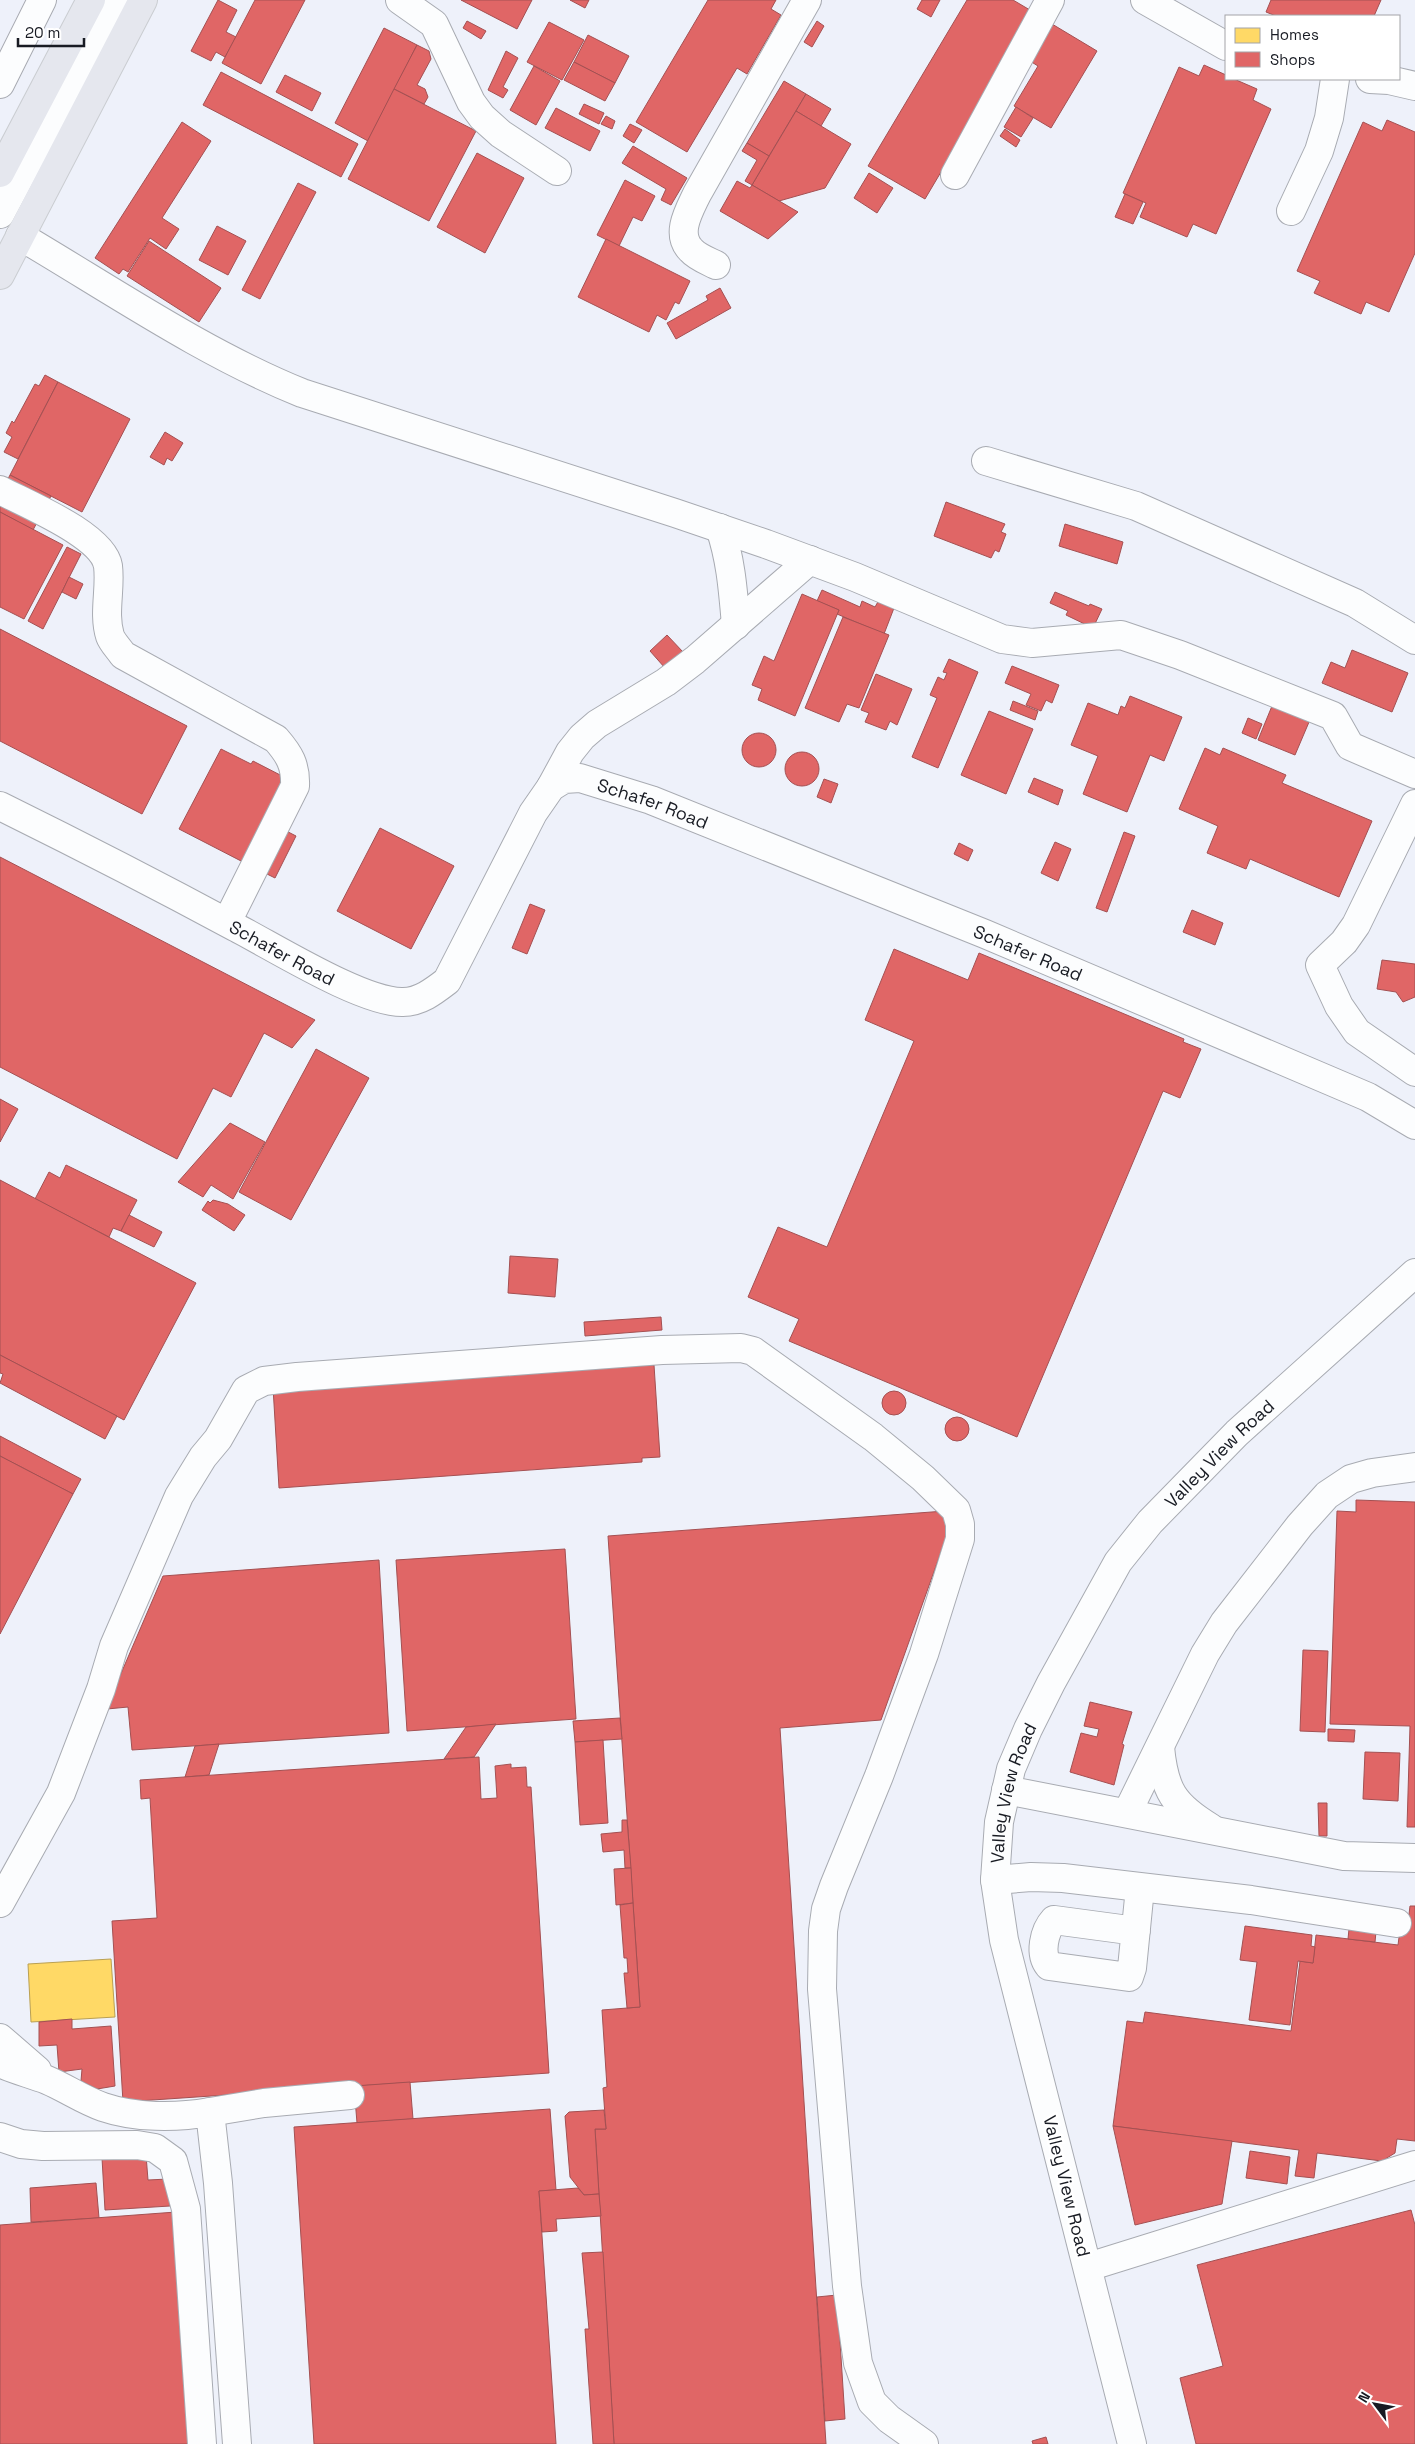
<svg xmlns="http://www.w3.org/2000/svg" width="1415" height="2444" font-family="'Space Grotesk',sans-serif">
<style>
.homes{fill:#ffd966;stroke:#baa052}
.shops{fill:#e06666;stroke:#a45052}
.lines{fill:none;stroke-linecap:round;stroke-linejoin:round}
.minor-casing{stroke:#a8abb2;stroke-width:30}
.major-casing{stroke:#cacdd1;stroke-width:30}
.minor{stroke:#fcfdfe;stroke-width:28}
.major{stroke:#e5e7ee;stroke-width:28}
.labels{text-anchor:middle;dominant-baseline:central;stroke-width:5;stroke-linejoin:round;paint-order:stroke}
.street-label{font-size:18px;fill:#181b23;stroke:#fff}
</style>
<rect width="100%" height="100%" fill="#eef1fa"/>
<path class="homes" d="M111,1959l4,58 -84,5 -3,-58z"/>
<g class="shops">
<path d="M218,0l19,10 -11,22 10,5 -11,20 -9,-5 -5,9 -20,-10z"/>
<path d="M255,0h50l-44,84 -39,-21z"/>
<path d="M461,0h71l-15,29z"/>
<path d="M570,0h19l-4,8z"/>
<path d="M708,0h68l-5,9 10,6 -34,59 -10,-6 -50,84 -51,-30z"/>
<path d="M922,0h18l-9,17 -14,-8z"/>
<path d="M967,0h46l22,13 -110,186 -57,-33z"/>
<path d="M1271,0h110l-7,16h-98l-10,-4z"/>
<path d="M467,21l19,10 -5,8 -18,-11z"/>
<path d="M817,21l7,5 -12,21 -8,-5z"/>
<path d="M549,22l35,18 -22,40 -35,-18z"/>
<path d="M1052,24l45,27 -46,77 -37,-22 24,-40 -8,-5z"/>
<path d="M384,28l33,17 -49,96 -33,-18z"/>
<path d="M588,35l41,21 -14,27 -41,-21z"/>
<path d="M417,45l12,6 2,8 -14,26 8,4 3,8 -4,7 -30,-15z"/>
<path d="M506,51l12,7 -15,29 5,3 -5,8 -15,-8z"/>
<path d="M574,62l41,21 -10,18 -41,-21z"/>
<path d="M1204,65l22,10v4h8l23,10 -4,11 18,9 -55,125 -23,-10 -6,13 -47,-20 6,-14 -23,-10 56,-126 20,9z"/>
<path d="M534,66l26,15 -24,44 -26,-15z"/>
<path d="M221,72l137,72 -17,33 -138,-72z"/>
<path d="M285,75l36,18 -9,18 -36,-19z"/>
<path d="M784,81l22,13 -37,62 -22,-13z"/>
<path d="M394,89l82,42 -47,90 -81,-42z"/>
<path d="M806,94l25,15 -10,17 -25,-15z"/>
<path d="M584,104l20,9 -5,11 -20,-10z"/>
<path d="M1016,107l17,11 -12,19 -17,-10z"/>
<path d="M556,108l44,23 -10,20 -45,-23z"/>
<path d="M796,111l55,33 -26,44 -46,13 -27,-16z"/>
<path d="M606,116l9,5 -3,8 -11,-5z"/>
<path d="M1387,120l28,12v121l-26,59 -23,-10 -5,12 -47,-21 6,-12 -23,-10 66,-149 19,9z"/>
<path d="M182,122l29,19 -49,77 17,11 -13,20 -16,-11 -22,34 -5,-3 -4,5 -24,-16z"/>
<path d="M630,124l12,6 -8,13 -11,-7z"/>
<path d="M1005,129l15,11 -4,7 -16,-11z"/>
<path d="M747,143l22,13 -17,29 -7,-4 12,-21 -15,-9z"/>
<path d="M633,146l54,32 -16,27 -10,-5 5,-11 -44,-26z"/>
<path d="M477,153l47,25 -39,75 -48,-26z"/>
<path d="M869,173l24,15 -16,25 -23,-15z"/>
<path d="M625,180l30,16 -13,25 -9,-4 -14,29 -22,-11z"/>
<path d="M737,181l13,7 2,-3 46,27 -30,27 -48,-28z"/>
<path d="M298,183l18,9 -56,107 -18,-9z"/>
<path d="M1125,194l18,8 -10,22 -18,-7z"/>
<path d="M217,226l29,15 -18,34 -29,-15z"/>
<path d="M606,239l84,42 -11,23 -4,-2 -9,18 -9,-5 -8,17 -71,-35z"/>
<path d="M149,241l72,47 -22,34 -72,-46z"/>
<path d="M720,288l11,20 -55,31 -9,-16 41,-23 -2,-4z"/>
<path d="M45,375l13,7 -40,77 -14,-7 8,-15 -6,-4 6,-12 2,2 21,-39 4,2z"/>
<path d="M58,382l72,37 -48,93 -72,-37z"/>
<path d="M165,432l18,11 -11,18 -5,-3 -3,7 -14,-8z"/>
<path d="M10,475l41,21 -18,34 -33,-18v-18z"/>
<path d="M946,502l59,22 -4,8 5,2 -7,18 -4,-2 -4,8 -57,-22z"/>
<path d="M0,512l63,33 -39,74 -24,-12z"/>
<path d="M1065,524l58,18 -6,22 -58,-18z"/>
<path d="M67,547l14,7 -38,75 -15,-8z"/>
<path d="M69,577l14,7 -7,15 -14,-7z"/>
<path d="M822,590l38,17 2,-6 13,6 4,-7 15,8 -10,26 -47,-20 2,-4 -22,-9z"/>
<path d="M1055,592l34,14 1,-2 12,5 -9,19 -27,-13 2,-4 -18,-8z"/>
<path d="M802,594l37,16 -44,106 -37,-16 4,-11 -10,-4 12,-29 10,5z"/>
<path d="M843,617l46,18 -30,73 -12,-4 -8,18 -34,-14z"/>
<path d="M0,629l187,97 -45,88 -142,-73z"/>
<path d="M667,635l16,17 -18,16 -15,-17z"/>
<path d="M1352,650l56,23 -16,39 -70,-29 9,-21 14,6z"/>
<path d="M949,659l29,13 -40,96 -26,-11 25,-59 -7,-3 8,-18 6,3 3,-7 -4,-1z"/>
<path d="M1012,666l47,19 -7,18 -6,-3 -5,11 -15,-6 5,-11 -26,-11z"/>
<path d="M876,674l36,15 -15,36 -7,-4 -4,9 -21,-8 4,-9 -8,-3z"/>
<path d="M1130,696l52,21 -18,44 -14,-6 -23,57 -44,-18 15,-38 -27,-11 17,-42 30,12 3,-9 4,2z"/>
<path d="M1013,701l25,10 -3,9 -25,-10z"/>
<path d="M1261,702l51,13 -17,40 -37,-15 14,-34z"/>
<path d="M989,711l44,18 -27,65 -45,-19z"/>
<path d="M1248,718l14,6 -6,15 -14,-6z"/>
<circle cx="759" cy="750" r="17"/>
<path d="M1205,748l15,7 3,-7 63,27 -4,8 90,38 -33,76 -89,-38 -4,10 -39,-16 11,-27 -39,-17z"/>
<path d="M221,749l30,15 2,-3 33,17 -43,84 -64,-33z"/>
<circle cx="802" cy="769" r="17"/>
<path d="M1034,778l29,12 -5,15 -30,-13z"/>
<path d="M824,779l14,5 -7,19 -14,-6z"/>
<path d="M265,820l31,16 -21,42 -32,-16z"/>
<path d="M380,828l74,38 -43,83 -74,-38z"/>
<path d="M1124,832l11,4 -28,76 -11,-4z"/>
<path d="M1055,842l16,7 -13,32 -17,-8z"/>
<path d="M959,843l14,7 -5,11 -14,-7z"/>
<path d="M0,857l315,163 -23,28 -28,-15 -33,64 -18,-9 -36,71 -177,-92z"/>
<path d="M530,904l15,6 -18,44 -15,-6z"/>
<path d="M1192,910l31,13 -8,22 -32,-13z"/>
<path d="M894,949l74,31 11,-27 205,86 -1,3 18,7 -21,49 -17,-7 -146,346 -228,-96 10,-22 -51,-22 30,-70 49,20 87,-206 -49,-21z"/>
<path d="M1382,960l33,4v33l-12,5 -7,-10 -19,-3z"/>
<path d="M316,1049l53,29 -78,142 -52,-28z"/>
<path d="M0,1099l18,10 -18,33z"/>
<path d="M230,1123l35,19 -32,57 -22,-14 -8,12 -25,-15z"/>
<path d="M66,1165l71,35 -16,31 -8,-3 -4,9 -74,-38 14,-27 11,6z"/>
<path d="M0,1180l196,103 -72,137 -124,-65z"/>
<path d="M213,1200l15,4 17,11 -11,16 -32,-21 6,-9 2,2z"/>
<path d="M129,1215l33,17 -8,15 -33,-16z"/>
<path d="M510,1256l48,3 -3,38 -47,-4z"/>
<path d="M661,1317l1,13 -77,6 -1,-14z"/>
<path d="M0,1355l117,61 -12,23 -105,-56 3,-9 -3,-1z"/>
<path d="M636,1361v5l18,-1 6,92 -18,1v4l-363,26 -6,-101z"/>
<circle cx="894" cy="1403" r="12"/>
<circle cx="957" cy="1429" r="12"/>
<path d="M0,1436l81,43 -8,15 -73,-38z"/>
<path d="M0,1456l73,38 -73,140z"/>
<path d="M1356,1500l59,2v325h-8l3,-101 -80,-2 7,-213 19,1z"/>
<path d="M945,1511l1,27 -65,182 -101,8 46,716h-212l-19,-315h11l-3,-41 4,-1 -5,-77 38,-3 -32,-471z"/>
<path d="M565,1549l11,170 -169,12 -11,-171z"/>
<path d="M379,1560l10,173 -257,17 -4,-43 -21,2v-3l56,-130z"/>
<path d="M1303,1650l25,1 -3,81 -25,-1z"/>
<path d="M1090,1702l42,10 -10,32 2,1 -10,40 -44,-13 11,-39 16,4 2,-8 -15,-3z"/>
<path d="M620,1718l2,21 -47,3 -2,-21z"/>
<path d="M496,1724l-22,33 -30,2 22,-32z"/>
<path d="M1328,1729l27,1 -1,12 -26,-1z"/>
<path d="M603,1740l5,83 -28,2 -5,-83z"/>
<path d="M219,1744l-10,31 -24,2 10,-31z"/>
<path d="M1365,1752l35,1 -2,48 -35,-2z"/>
<path d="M479,1757l2,42 16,-1 -2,-32 16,-2v4l15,-1 1,20h4l18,286 -426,29 -11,-181 45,-3 -7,-120 -9,1 -1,-19z"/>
<path d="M1318,1803h9v33h-8z"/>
<path d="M622,1820h5l4,48h-6l-1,-18 -21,2 -2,-18 21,-2z"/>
<path d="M631,1868l2,35 -17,2 -2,-36z"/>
<path d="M633,1903l7,104 -13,1 -3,-35h4l-1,-15h-3l-4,-53z"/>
<path d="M1410,1906h5v235l-18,-2 -2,14 -13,8 -65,-8 -3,25 -19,-2 4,-26 -186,-24 14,-105 16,2 2,-11 146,19 9,-70 13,2 3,-28 82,10 2,-15 7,1z"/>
<path d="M1245,1926l67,9 -1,11 4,1 -2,16 -15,-2 -8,64 -41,-5 8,-58 -17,-2z"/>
<path d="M1349,1929l27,3 -1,10 -27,-3z"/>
<path d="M72,2019v10l39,-3 4,60 -18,3 -16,-8 1,-12 -23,3 -2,-27 -18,1v-24z"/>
<path d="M410,2082l3,37 -56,4 -3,-37z"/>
<path d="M550,2109l6,81 -17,1 17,253h-242l-20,-317z"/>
<path d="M604,2110l2,19h-11l4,65 -15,1 -14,-18 -5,-61 4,-4z"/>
<path d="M1113,2126l119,15 -10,63 -87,21z"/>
<path d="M1250,2151l40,6 -3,27 -41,-6z"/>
<path d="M146,2155l2,25 20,-1 2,27 -65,4 -3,-52z"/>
<path d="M96,2183l3,35 -68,4 -1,-34z"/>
<path d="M578,2188l6,7 15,-1 2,22 -45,3 1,12 -15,1 -3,-41z"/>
<path d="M1411,2210l4,15v219h-219l-16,-66 43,-12 -26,-101z"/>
<path d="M176,2212l15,232h-191v-219z"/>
<path d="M603,2252l11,192h-21l-8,-115h4l-7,-76z"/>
<path d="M837,2295l8,124 -20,2 -8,-124z"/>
<path d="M1046,2437l2,7h-15l-1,-3z"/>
</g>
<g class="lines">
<g class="minor-casing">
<g id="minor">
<path d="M400,0l34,24 37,78 11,15 19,17 56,37"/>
<path d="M1145,0l81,46"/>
<path d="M1370,79l19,1 26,6"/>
<path d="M0,84l42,-84"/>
<path d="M955,175l95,-175"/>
<path d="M1291,211l28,-60 10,-33 6,-39"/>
<path d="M0,214l115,-214"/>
<path d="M20,236c90,53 185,118 282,157l373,120 91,31 89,33 147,62 30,4 89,-8 59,20 153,61 17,30 65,28"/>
<path d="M716,265c-8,-4 -19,-8 -25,-15 -16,-16 -2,-39 6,-56l110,-194"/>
<path d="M986,461l150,45 219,97 60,37"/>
<path d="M0,490c26,14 103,45 108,76 3,23 -5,47 2,70 2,6 9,13 13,19l153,84c13,15 20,26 19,47l-68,136"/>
<path d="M720,528c11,32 13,63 16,97"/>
<path d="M551,787l19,-35 12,-15 15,-13 69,-42 29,-22 115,-100"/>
<path d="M1415,804l-59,121 -12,17 -24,23 19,41 18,26 58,40"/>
<path id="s1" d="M0,806c79,39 157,79 235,121 39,20 128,76 168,75 17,0 31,-11 44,-21l86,-168 18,-26 13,-8 16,-1 71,22 334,134 383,163 47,28"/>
<path d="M1160,1747c4,43 13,58 51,81"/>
<path d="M1006,1790l338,66 71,2"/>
<path d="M1127,1813l78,-159 19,-31 76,-98 27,-30 24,-16 21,-6 43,-6"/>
<path d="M995,1880l36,-3 32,1 188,22 146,23"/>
<path d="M0,1903l61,-110 40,-104 13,-43 65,-150 24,-39 15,-18 28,-49 18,-9 33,-4 365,-27 79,-2 12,3 120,86 50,41 33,32 4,14v15l-36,115 -45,122 -45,110 -8,23 -3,22 -1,58 25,297 11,77 14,39 17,17 35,25"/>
<path d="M1136,1931l-82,-11c-10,11 -15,34 -5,46l80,11 3,-9 8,-80"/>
<path d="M0,2038l37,32"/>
<path d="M0,2063c14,7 32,11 47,17 19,8 36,20 56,27 32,11 73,11 107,5l8,71 19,261"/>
<path d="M210,2112l54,-9 86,-8"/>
<path d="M0,2137l21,7 22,2 94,-1 18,3 18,13 13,48 16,235"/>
<path d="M1088,2267l327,-102"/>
<path id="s2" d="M1132,2444l-128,-504 -9,-60 4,-58 12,-53 17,-40 23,-46 67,-121 32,-40 87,-89 178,-160"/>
</g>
</g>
<g class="major-casing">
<g id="major">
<path d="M0,173l91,-173"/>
<path d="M0,275l143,-275"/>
</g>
</g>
<use href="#minor" class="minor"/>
<use href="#major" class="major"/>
</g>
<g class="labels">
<g class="street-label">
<text stroke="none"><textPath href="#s1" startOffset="828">Schafer Road</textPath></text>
<text stroke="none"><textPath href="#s1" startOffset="318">Schafer Road</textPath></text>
<text stroke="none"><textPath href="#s1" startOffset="1232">Schafer Road</textPath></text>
<text stroke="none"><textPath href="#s2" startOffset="1075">Valley View Road</textPath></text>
<text stroke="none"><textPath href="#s2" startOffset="670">Valley View Road</textPath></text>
<text transform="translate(1067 2186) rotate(76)">Valley View Road</text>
</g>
</g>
<rect x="1225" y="15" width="175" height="65" fill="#ffffff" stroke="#a3a4a7"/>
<rect x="1235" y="28" width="25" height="15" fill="#ffd966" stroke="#a3a4a7"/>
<text x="1270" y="40" font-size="15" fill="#181b23">Homes</text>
<rect x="1235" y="52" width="25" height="15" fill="#e06666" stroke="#a3a4a7"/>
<text x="1270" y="65" font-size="15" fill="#181b23">Shops</text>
<g transform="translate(1375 2404) rotate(302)" stroke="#ffffff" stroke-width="4" paint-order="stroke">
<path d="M0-4L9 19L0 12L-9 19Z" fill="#181b23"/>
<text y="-8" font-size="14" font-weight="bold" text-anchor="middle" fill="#181b23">N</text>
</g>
<path d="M18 38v8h66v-8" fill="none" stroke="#181b23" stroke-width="2.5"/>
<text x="25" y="38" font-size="15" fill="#181b23" stroke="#ffffff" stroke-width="4" paint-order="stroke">20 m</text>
</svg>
